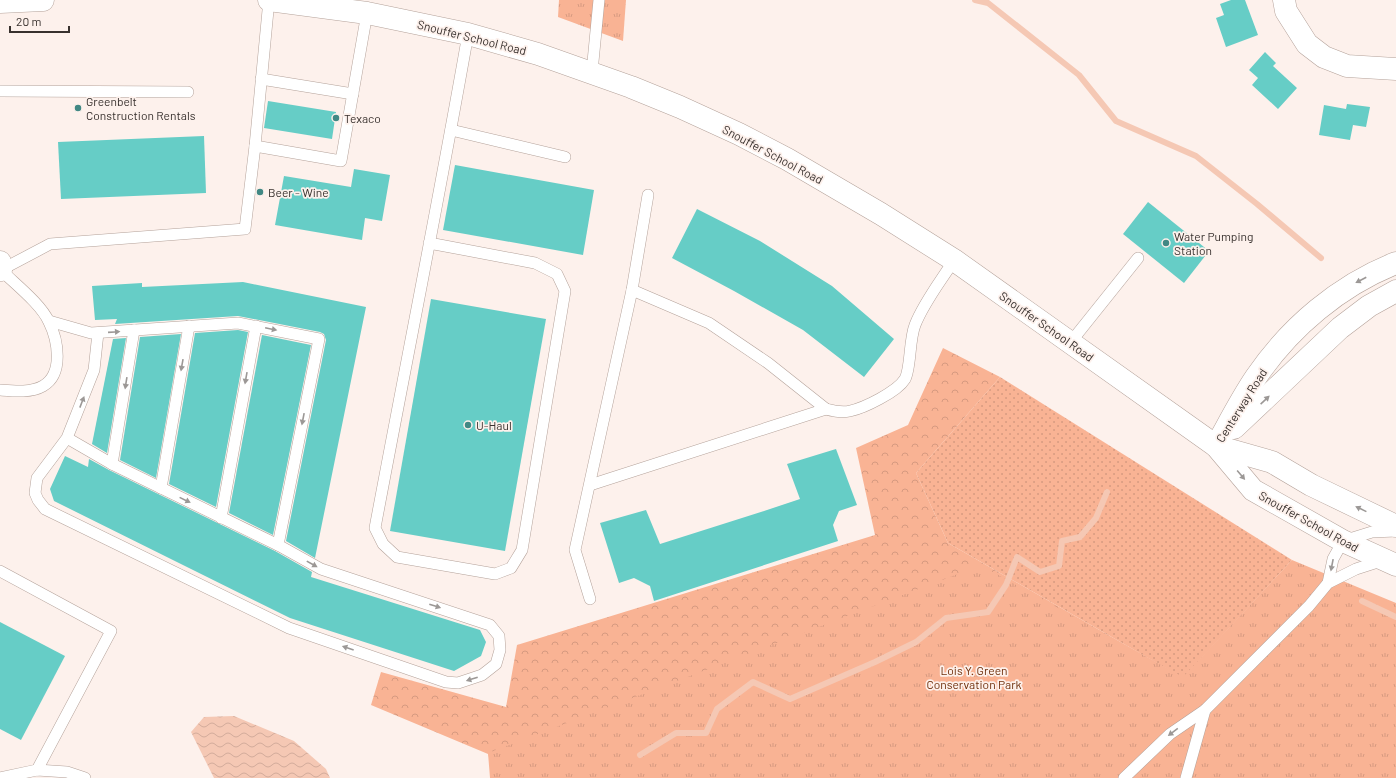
<svg xmlns="http://www.w3.org/2000/svg" width="1396" height="778" font-family="Barlow,sans-serif">
<style>
.grass{fill:url(#grass-dots)}
.forest{fill:url(#forest-crowns)}
.park{fill:url(#park-tufts)}
.water{fill:url(#water-waves)}
.lines{fill:none;stroke-linecap:round;stroke-linejoin:round}
.stream{stroke:#f5c8b4;stroke-width:6}
.building{fill:#66cdc6}
.service-casing{stroke:#b4a29a;stroke-width:12}
.minor-casing{stroke:#b4a29a;stroke-width:23}
.tertiary-casing{stroke:#b4a29a;stroke-width:23}
.secondary-casing{stroke:#b4a29a;stroke-width:23}
.service{stroke:#fff;stroke-width:11}
.minor{stroke:#fff;stroke-width:22}
.tertiary{stroke:#fff;stroke-width:22}
.secondary{stroke:#fff;stroke-width:22}
.oneway{fill:#9c9896}
.poi-dot{fill:#418884;stroke:#fdf1ec;stroke-width:1.5}
.labels{text-anchor:middle;dominant-baseline:central;stroke-width:3.5;stroke-linejoin:round;paint-order:stroke}
.street-label{font-size:12px;fill:#38312e;stroke:#fdf1ec}
.poi-label{font-size:12px;fill:#38312e;stroke:#fdf1ec;text-anchor:start}
.park-label{font-size:12px;fill:#6f2f0b;stroke:#fdf1ec}
</style>
<defs>
<pattern id="grass-dots" width="8" height="8" patternUnits="userSpaceOnUse"><rect width="8" height="8" fill="#f9b394"/><path d="M2 2h.1M6 6h.1" fill="none" stroke="#d69a80" stroke-width="1.8" stroke-linecap="round"/></pattern>
<pattern id="forest-crowns" width="20" height="18" patternUnits="userSpaceOnUse"><rect width="20" height="18" fill="#f9b394"/><path d="M2 6a3 3 0 1 1 6 0M12 15a3 3 0 1 1 6 0" fill="none" stroke="#d69a80"/></pattern>
<pattern id="park-tufts" width="24" height="20" patternUnits="userSpaceOnUse"><rect width="24" height="20" fill="#f9b394"/><path d="M3 7l-1-3M5 7V3M7 7l1-3M15 17l-1-3M17 17v-4M19 17l1-3" fill="none" stroke="#d69a80"/></pattern>
<pattern id="water-waves" width="16" height="10" patternUnits="userSpaceOnUse"><rect width="16" height="10" fill="#f5c8b4"/><path d="M0 5q4-4 8 0t8 0" fill="none" stroke="#d3ac9b"/></pattern>
</defs>
<rect width="100%" height="100%" fill="#fdf1ec"/>
<path class="grass" d="M1000,377l292,183 -109,118 -235,-135 -32,-70z"/>
<path class="forest" d="M943,348l57,29 -84,96 32,70 235,135 -155,100h-532l-8,-24 -117,-49 10,-33 125,35 11,-62 358,-110 -19,-87 52,-23z"/>
<g class="park">
<path d="M559,0h67l-3,41 -65,-24z"/>
<path d="M1292,560l104,43v175h-906l-2,-25 462,-176 30,-12 203,112z"/>
</g>
<path class="water" d="M234,716l60,25 32,28 4,9h-116l-23,-46 13,-15z"/>
<g class="lines">
<g class="stream">
<path d="M975,0l13,3 91,72 37,46 80,35 61,48 64,54"/>
<path d="M1362,601l34,16"/>
<path d="M640,755l36,-22h30l11,-24 36,-27 37,17 85,-37 41,-20 30,-24 42,-6 18,-27 11,-28 23,15 19,-6 3,-25 18,-4 16,-19 11,-26"/>
</g>
</g>
<g class="building">
<path d="M1231,0h14l13,35 -32,12 -10,-29 8,-3 -4,-11z"/>
<path d="M1265,52l11,11 -3,3 24,22 -19,21 -26,-24 6,-7 -9,-8z"/>
<path d="M268,101l68,11 -4,27 -68,-11z"/>
<path d="M1347,104l23,3 -4,20 -13,-2 -3,15 -31,-5 5,-30 22,4z"/>
<path d="M204,136l2,57 -145,6 -3,-57z"/>
<path d="M455,165l139,25 -11,65 -140,-25z"/>
<path d="M354,169l36,6 -8,46 -17,-3 -3,22 -87,-15 9,-49 67,11z"/>
<path d="M1148,202l61,49 -25,32 -61,-49z"/>
<path d="M697,209l63,32 72,45 62,53 -30,38 -61,-47 -69,-39 -62,-33z"/>
<path d="M243,282l123,25 -51,251 -29,-17 40,-201 -2,-6 -4,-2 -82,-16 -123,8 2,-5 -22,1 -3,-34 50,-3v4z"/>
<path d="M431,299l115,20 -41,232 -115,-20z"/>
<path d="M238,330l10,2 -32,175 -47,-23 26,-151z"/>
<path d="M181,334l-25,144 -36,-18 20,-123z"/>
<path d="M262,335l49,10 -38,190 -44,-22z"/>
<path d="M126,338l-19,115 -15,-9 21,-105z"/>
<path d="M836,449l21,56 -18,6 -6,14 5,16 -184,60 -4,-15 -16,-8 -15,5 -19,-60 46,-13 14,34 104,-33 36,-12 -13,-35z"/>
<path d="M65,456l23,11 1,-8 20,11 166,81 37,21 -1,5 169,53 6,12 -5,14 -27,15 -164,-53 -236,-117 -4,-12z"/>
<path d="M0,622l65,34 -44,84 -21,-11z"/>
</g>
<g class="lines">
<g class="service-casing">
<g id="service">
<path d="M592,72l7,-72"/>
<path d="M261,79l92,15"/>
<path d="M0,91l188,1"/>
<path d="M451,130l114,27"/>
<path d="M255,146l14,-146"/>
<path d="M429,243l106,20 22,11 8,17 -43,259 -11,18 -16,6 -98,-17 -14,-13 -8,-16c31,-165 64,-329 93,-494"/>
<path d="M632,290l16,-95"/>
<path d="M49,321l42,12 147,-10 81,16 -41,206"/>
<path d="M1070,343l68,-85"/>
<path d="M0,390c13,1 31,3 43,-4 21,-12 15,-46 6,-64 -8,-18 -34,-38 -48,-52l49,-26 195,-15 10,-83 86,15 26,-148"/>
<path d="M67,438l45,26 166,81 43,24 169,56 9,11 1,14 -4,14 -14,11 -24,8 -12,-1 -157,-54 -244,-119 -7,-9 -3,-7 2,-15 30,-40 27,-68 4,-37"/>
<path d="M112,464l22,-134"/>
<path d="M590,485l236,-76"/>
<path d="M161,488l28,-162"/>
<path d="M221,518l35,-192"/>
<path d="M0,571l111,60 -74,139"/>
<path d="M1328,583l5,-24 10,-18 29,-9 24,-1"/>
<path d="M590,599l-15,-49 57,-260 77,33 59,40 58,46c8,2 15,4 24,2 14,-3 47,-19 55,-32 6,-11 4,-39 10,-54 9,-23 26,-44 39,-65"/>
<path d="M0,778l37,-8 30,2 18,6"/>
<path d="M1124,778l46,-44 35,-24 104,-104 19,-23 28,-14 28,-9"/>
<path d="M1186,778l19,-68"/>
</g>
</g>
<g class="minor-casing">
<g id="minor">
<path d="M1284,0l2,11 21,33 17,13 23,9 49,3"/>
<path d="M0,262l1,8"/>
</g>
</g>
<g class="tertiary-casing">
<g id="tertiary">
<path d="M1234,428l106,-100 29,-22 27,-15"/>
<path d="M1216,446c13,-23 25,-47 40,-69 34,-50 84,-92 140,-114"/>
</g>
</g>
<g class="secondary-casing">
<g id="secondary">
<path d="M269,0l98,13 101,21 70,20 93,33 49,20 59,27 48,25 94,55 73,46 262,186 37,44 90,51 53,24"/>
<path d="M0,2l43,-2"/>
<path d="M1216,446l56,16 39,23 85,41"/>
</g>
</g>
<use href="#service" class="service"/>
<use href="#minor" class="minor"/>
<use href="#tertiary" class="tertiary"/>
<use href="#secondary" class="secondary"/>
</g>
<defs><path id="oneway-solid" d="M-6-.8H1V-3.2L6.5 0L1 3.2V.8H-6Z"/></defs>
<g class="oneway">
<use href="#oneway-solid" transform="translate(1361 280) rotate(152)"/>
<use href="#oneway-solid" transform="translate(271 329) rotate(12)"/>
<use href="#oneway-solid" transform="translate(114 332) rotate(-4)"/>
<use href="#oneway-solid" transform="translate(182 365) rotate(100)"/>
<use href="#oneway-solid" transform="translate(246 378) rotate(100)"/>
<use href="#oneway-solid" transform="translate(126 383) rotate(99)"/>
<use href="#oneway-solid" transform="translate(1265 400) rotate(-43)"/>
<use href="#oneway-solid" transform="translate(82 402) rotate(-69)"/>
<use href="#oneway-solid" transform="translate(303 419) rotate(101)"/>
<use href="#oneway-solid" transform="translate(1241 475) rotate(50)"/>
<use href="#oneway-solid" transform="translate(185 500) rotate(26)"/>
<use href="#oneway-solid" transform="translate(1361 509) rotate(-154)"/>
<use href="#oneway-solid" transform="translate(312 564) rotate(29)"/>
<use href="#oneway-solid" transform="translate(1332 565) rotate(101)"/>
<use href="#oneway-solid" transform="translate(435 606) rotate(18)"/>
<use href="#oneway-solid" transform="translate(348 648) rotate(-161)"/>
<use href="#oneway-solid" transform="translate(472 679) rotate(162)"/>
<use href="#oneway-solid" transform="translate(1173 732) rotate(143)"/>
</g>
<g class="poi-dot">
<circle cx="78" cy="108" r="4"/>
<circle cx="336" cy="118" r="4"/>
<circle cx="260" cy="192" r="4"/>
<circle cx="1166" cy="243" r="4"/>
<circle cx="468" cy="425" r="4"/>
</g>
<g class="labels">
<g class="street-label">
<text transform="translate(472 37) rotate(14)">Snouffer School Road</text>
<text transform="translate(773 154) rotate(28)">Snouffer School Road</text>
<text transform="translate(1047 326) rotate(35)">Snouffer School Road</text>
<text transform="translate(1241 405) rotate(-58)">Centerway Road</text>
<text transform="translate(1309 521) rotate(29)">Snouffer School Road</text>
</g>
<g class="poi-label">
<text x="86" y="101">Greenbelt<tspan x="86" dy="14">Construction Rentals</tspan></text>
<text x="344" y="118">Texaco</text>
<text x="268" y="192">Beer - Wine</text>
<text x="1174" y="236">Water Pumping<tspan x="1174" dy="14">Station</tspan></text>
<text x="476" y="425">U-Haul</text>
</g>
<g class="park-label">
<text x="974" y="670">Lois Y. Green<tspan x="974" dy="14">Conservation Park</tspan></text>
</g>
</g>
<path d="M10 26v6h59v-6" fill="none" stroke="#38312e" stroke-width="2"/>
<text x="16" y="26" font-size="12" fill="#38312e" stroke="#fdf1ec" stroke-width="3" paint-order="stroke">20 m</text>
</svg>
